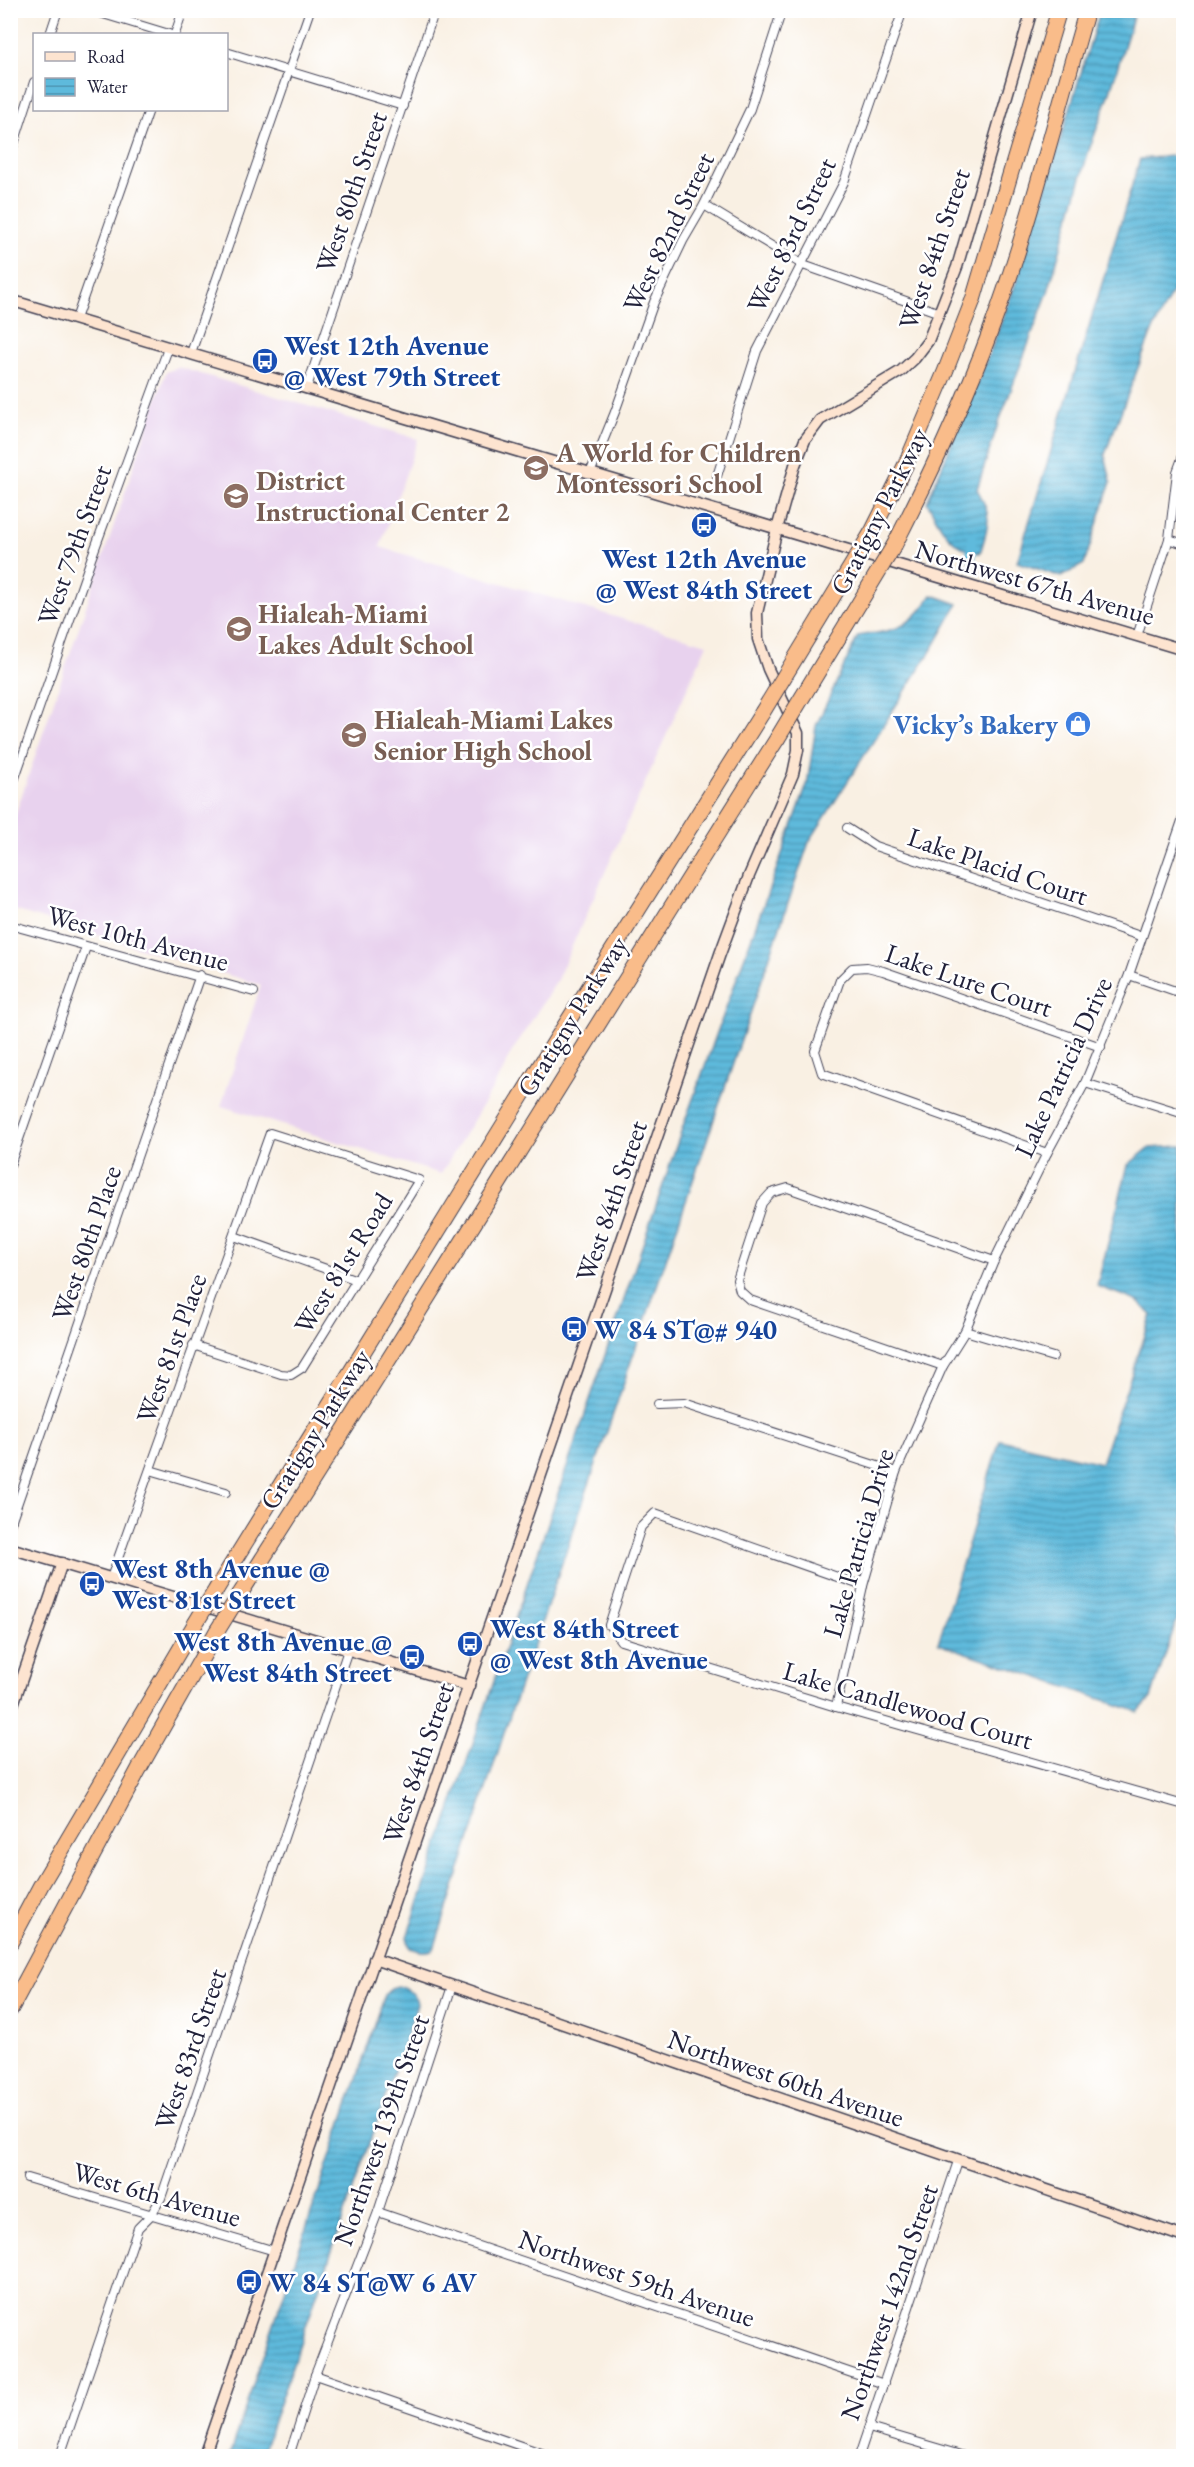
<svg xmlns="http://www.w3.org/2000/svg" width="1194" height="2467" font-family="'EB Garamond',serif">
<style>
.built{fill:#e8d2ee}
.water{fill:url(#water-rules);stroke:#406e8c;stroke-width:1.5}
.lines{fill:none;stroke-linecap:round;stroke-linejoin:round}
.canal{stroke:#5ebadc;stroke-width:10}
.street-casing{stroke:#424154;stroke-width:10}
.secondary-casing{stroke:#424154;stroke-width:13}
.highway-casing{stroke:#424154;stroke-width:17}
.street{stroke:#fff;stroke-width:8}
.secondary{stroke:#fde4d0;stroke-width:10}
.highway{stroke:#f9bc8a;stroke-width:15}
.highway-bridge-casing{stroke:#424154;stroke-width:17;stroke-linecap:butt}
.highway-bridge{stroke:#f9bc8a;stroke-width:15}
.labels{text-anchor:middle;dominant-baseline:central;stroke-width:5;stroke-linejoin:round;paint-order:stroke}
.street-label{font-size:27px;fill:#22223b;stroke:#fff}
.transit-label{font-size:27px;font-weight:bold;fill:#164399;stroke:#fff;text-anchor:start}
.education-label{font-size:27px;font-weight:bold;fill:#785e54;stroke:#fff;text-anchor:start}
.shop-label{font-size:27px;font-weight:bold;fill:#366cbe;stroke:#fff;text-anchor:end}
</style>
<defs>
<pattern id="water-rules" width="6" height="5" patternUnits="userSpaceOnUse" patternTransform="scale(1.5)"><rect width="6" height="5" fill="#5ebadc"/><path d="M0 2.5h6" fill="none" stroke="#4d97b4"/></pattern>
</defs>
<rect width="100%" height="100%" fill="#fff"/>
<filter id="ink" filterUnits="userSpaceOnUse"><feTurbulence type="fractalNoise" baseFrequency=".0167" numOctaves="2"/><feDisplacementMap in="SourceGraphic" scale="12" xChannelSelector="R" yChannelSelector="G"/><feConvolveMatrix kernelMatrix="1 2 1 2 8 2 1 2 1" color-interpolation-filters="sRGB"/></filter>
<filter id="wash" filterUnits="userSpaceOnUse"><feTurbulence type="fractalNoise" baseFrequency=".008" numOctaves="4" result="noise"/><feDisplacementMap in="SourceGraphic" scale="24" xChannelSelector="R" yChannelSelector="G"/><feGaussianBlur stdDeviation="1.35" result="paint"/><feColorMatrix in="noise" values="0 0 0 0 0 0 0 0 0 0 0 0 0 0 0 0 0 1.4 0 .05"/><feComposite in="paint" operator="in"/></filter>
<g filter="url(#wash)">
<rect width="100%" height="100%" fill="#f9f0e3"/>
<path class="built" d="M178,367l240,72 -38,108 327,97 -151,338 -48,76 -5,13 -62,103 -220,-68 40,-121 -250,-76v-82l155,-455z"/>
<g class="water">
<path d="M1100,11h35l-26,84 -21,58 -40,139 -51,135 -20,62c16,28 12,36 3,64 -31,-5 -39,-26 -53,-51l65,-155 26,-70z"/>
<path d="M1183,155v116l-32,63 -46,120 6,28 -27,82 -23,13 -44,-15 123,-403z"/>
<path d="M932,595l26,9 -24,42 -125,196 -298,870 -77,237c-9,4 -15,2 -24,-1l-3,-11 275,-808 125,-344 9,-59 42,-90c39,-6 51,-7 74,-41z"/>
<path d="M1182,1146l1,456 -32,96 -13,14 -200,-69 62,-203 101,23 51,-148 -15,-14 -40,-15 31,-121 21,-17z"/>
<path d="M398,1986c11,5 18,6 19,19l-156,451h-32l156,-461 6,-7z"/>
</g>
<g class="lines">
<path class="canal" d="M971,557l1,-20"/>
</g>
</g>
<g filter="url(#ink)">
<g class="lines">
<g class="street-casing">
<g id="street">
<path d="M90,10l79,24"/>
<path d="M50,34l8,-24"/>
<path d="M175,34l8,-24"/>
<path d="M226,52l177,54"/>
<path d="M10,156l24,-74"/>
<path d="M704,205l99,60 137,48"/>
<path d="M76,319l73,-209"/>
<path d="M191,353l119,-343"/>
<path d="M307,387l128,-377"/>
<path d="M591,471l24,-59 39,-110 29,-61 21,-36 46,-96 32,-99"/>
<path d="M717,476l40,-125 87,-169 59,-172"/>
<path d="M1169,539l15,5"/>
<path d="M1137,636l32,-97 8,-67 7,-19"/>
<path d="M10,792l81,-233 78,-213"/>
<path d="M847,828l28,18 265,90"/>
<path d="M10,925l244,67"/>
<path d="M1129,975l55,19"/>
<path d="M1085,1083l99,31"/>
<path d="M1047,1153l-225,-80 -7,-22 25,-71 12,-12 15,-1 16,4 218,76"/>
<path d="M10,1165l76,-218"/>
<path d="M234,1236l123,44"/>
<path d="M965,1331l88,26"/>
<path d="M943,1366l-193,-66 -10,-9 -3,-11 25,-77 9,-10 17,-5 206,73"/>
<path d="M657,1404l27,-1 212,69"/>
<path d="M150,1470l76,22"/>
<path d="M10,1525l190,-550"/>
<path d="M111,1578l159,-445 149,47 -117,188 -11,7 -10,-1 -88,-29"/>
<path d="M863,1586l-208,-73 -14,14 -32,98 12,16 215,66 348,98"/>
<path d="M836,1707l27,-121 33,-114 47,-106 22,-35 29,-70 53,-108 38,-70 44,-108 55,-160"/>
<path d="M27,2178l248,73"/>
<path d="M378,2212l506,172"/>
<path d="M315,2375l235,81"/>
<path d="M869,2428l95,28"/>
<path d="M60,2456l78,-228 13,-13 10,-17 187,-548"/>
<path d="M289,2456l26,-81 63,-163 74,-226"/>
<path d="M859,2456l99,-295"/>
</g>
</g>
<g class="secondary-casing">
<g id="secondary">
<path d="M10,300l1174,350"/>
<path d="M10,1548l459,138"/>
<path d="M10,1713l52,-150"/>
<path d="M374,1959l810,278"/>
<path d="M204,2456l516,-1502 29,-78 44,-102 5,-24v-17l-30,-64 -10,-30 -1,-26 20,-84 18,-64 10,-25 15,-20 81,-49 14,-13 13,-17 29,-74 75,-257"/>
</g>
</g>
<g class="highway-casing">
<g id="highway">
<path d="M872,532l34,-68 39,-92 28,-72 86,-290"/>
<path d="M895,544c35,-69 68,-139 95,-212 39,-104 65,-214 97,-322"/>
<path d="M217,1588l339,-548 206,-327"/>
<path d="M240,1594c182,-283 357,-571 537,-855"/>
<path d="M10,1943l31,-58 154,-261"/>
<path d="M10,2010l129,-241 78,-138"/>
</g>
</g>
<use href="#street" class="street"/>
<use href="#secondary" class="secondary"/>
<use href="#highway" class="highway"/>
<g class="highway-bridge-casing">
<g id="highway-bridge">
<path d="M762,713l110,-181"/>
<path d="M777,739l118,-195"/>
<path d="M195,1624l22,-36"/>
<path d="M217,1631l23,-37"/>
</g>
</g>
<use href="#highway-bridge" class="highway-bridge"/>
</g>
</g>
<defs>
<g id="bus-disc" transform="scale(1.35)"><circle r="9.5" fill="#1a4fb4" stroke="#fff"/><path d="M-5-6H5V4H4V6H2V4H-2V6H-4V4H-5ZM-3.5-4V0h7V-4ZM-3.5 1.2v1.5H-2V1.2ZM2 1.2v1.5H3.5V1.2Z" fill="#fff"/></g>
<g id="school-disc" transform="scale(1.35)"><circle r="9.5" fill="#8d6e63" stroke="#fff"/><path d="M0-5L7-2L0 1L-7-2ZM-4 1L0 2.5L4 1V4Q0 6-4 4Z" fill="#fff"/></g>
<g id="shop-disc" transform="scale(1.35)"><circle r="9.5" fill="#3f7fe0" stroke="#fff"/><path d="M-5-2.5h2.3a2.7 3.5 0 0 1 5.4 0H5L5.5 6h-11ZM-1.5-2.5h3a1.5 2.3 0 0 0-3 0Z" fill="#fff"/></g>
</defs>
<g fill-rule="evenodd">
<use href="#bus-disc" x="265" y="361"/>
<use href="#school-disc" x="536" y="468"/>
<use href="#school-disc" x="236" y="496"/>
<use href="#bus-disc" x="704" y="525"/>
<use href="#school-disc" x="239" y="629"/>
<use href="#shop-disc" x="1078" y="724"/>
<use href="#school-disc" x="354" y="735"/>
<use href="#bus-disc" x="574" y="1329"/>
<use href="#bus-disc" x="92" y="1584"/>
<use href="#bus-disc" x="470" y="1644"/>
<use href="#bus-disc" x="412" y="1657"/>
<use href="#bus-disc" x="249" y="2282"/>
</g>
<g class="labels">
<g class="street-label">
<text transform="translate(351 192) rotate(-71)">West 80th Street</text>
<text transform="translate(668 232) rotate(-64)">West 82nd Street</text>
<text transform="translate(791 235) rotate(-64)">West 83rd Street</text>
<text transform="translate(934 249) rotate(-71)">West 84th Street</text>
<text transform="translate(879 511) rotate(-63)">Gratigny Parkway</text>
<text transform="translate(74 545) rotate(-70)">West 79th Street</text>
<text transform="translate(1035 582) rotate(16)">Northwest 67th Avenue</text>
<text transform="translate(998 866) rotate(19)">Lake Placid Court</text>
<text transform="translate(138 938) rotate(15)">West 10th Avenue</text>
<text transform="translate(969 980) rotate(19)">Lake Lure Court</text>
<text transform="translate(572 1016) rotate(-58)">Gratigny Parkway</text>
<text transform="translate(1063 1067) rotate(-65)">Lake Patricia Drive</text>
<text transform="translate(611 1201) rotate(-71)">West 84th Street</text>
<text transform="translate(86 1243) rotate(-71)">West 80th Place</text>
<text transform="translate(343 1263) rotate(-58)">West 81st Road</text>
<text transform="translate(171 1348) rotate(-70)">West 81st Place</text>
<text transform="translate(315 1429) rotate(-58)">Gratigny Parkway</text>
<text transform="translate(858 1543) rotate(-74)">Lake Patricia Drive</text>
<text transform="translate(908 1705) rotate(16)">Lake Candlewood Court</text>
<text transform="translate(418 1763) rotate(-71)">West 84th Street</text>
<text transform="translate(190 2049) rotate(-71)">West 83rd Street</text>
<text transform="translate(786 2078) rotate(19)">Northwest 60th Avenue</text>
<text transform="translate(381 2130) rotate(-71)">Northwest 139th Street</text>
<text transform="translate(157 2194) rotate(16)">West 6th Avenue</text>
<text transform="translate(637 2278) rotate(19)">Northwest 59th Avenue</text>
<text transform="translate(889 2302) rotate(-71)">Northwest 142nd Street</text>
</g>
<g class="transit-label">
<text x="284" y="345">West 12th Avenue<tspan x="284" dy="31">@ West 79th Street</tspan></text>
<text x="704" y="558" text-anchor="middle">West 12th Avenue<tspan x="704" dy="31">@ West 84th Street</tspan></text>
<text x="594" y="1329">W 84 ST@# 940</text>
<text x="112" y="1568">West 8th Avenue @<tspan x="112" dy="31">West 81st Street</tspan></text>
<text x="490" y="1628">West 84th Street<tspan x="490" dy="31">@ West 8th Avenue</tspan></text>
<text x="392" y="1641" text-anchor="end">West 8th Avenue @<tspan x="392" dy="31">West 84th Street</tspan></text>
<text x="268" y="2282">W 84 ST@W 6 AV</text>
</g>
<g class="education-label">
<text x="556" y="452">A World for Children<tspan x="556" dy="31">Montessori School</tspan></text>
<text x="256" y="480">District<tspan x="256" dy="31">Instructional Center 2</tspan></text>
<text x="258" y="613">Hialeah-Miami<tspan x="258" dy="31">Lakes Adult School</tspan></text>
<text x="374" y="719">Hialeah-Miami Lakes<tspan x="374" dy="31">Senior High School</tspan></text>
</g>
<g class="shop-label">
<text x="1058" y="724">Vicky’s Bakery</text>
</g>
</g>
<rect width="1194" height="2467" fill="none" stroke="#fff" stroke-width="36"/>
<rect x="33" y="33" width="195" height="78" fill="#ffffff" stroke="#a7a7b1" stroke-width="1.5"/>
<rect x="45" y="52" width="30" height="9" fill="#fde4d0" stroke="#a7a7b1" stroke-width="1.5"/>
<text x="87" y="63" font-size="18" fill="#22223b">Road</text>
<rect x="45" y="78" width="30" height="18" fill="url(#water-rules)" stroke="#a7a7b1" stroke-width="1.5"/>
<text x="87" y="93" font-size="18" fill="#22223b">Water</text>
</svg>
